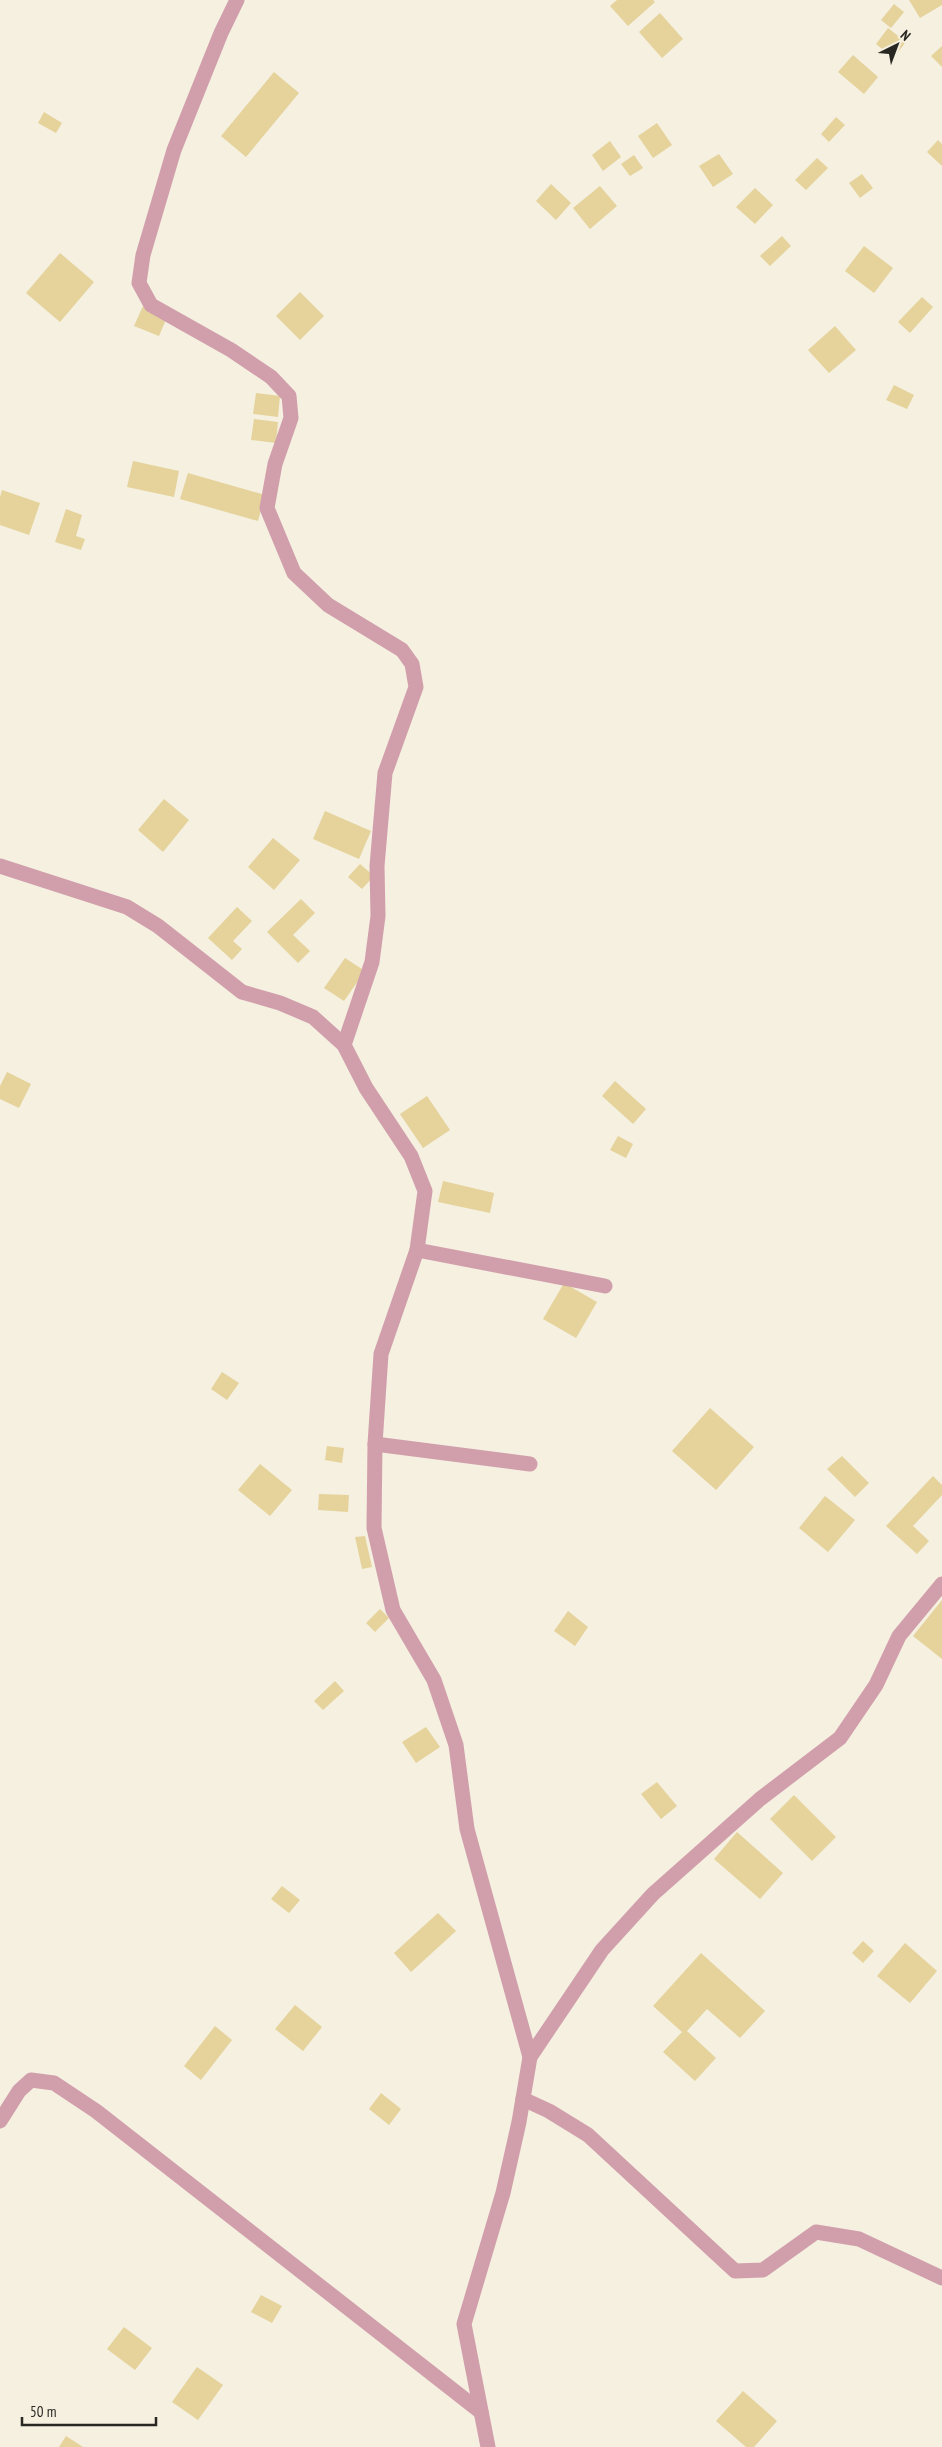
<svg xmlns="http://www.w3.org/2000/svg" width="942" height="2447" font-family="'PT Sans Narrow',sans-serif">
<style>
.building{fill:#e5d39b}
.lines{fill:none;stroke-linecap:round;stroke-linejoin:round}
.minor{stroke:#d19fac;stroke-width:15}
</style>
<rect width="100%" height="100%" fill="#f5f0e0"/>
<g class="building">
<path d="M617,0h36l2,2 -27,24 -18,-20z"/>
<path d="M909,0h33v5l-22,13z"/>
<path d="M894,4l10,8 -13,16 -10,-8z"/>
<path d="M660,13l23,26 -21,19 -23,-26z"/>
<path d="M888,28l18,14 -13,16 -17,-14z"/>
<path d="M942,46v21l-11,-11z"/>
<path d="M853,55l25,22 -14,17 -26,-22z"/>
<path d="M274,72l25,21 -53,64 -25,-21z"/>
<path d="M44,112l18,11 -6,10 -18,-10z"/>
<path d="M836,117l9,8 -16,17 -8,-8z"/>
<path d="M657,123l15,22 -19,13 -15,-22z"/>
<path d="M938,140l4,4v22l-15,-14z"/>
<path d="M610,141l11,16 -18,14 -11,-16z"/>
<path d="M719,154l14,20 -20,13 -14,-21z"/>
<path d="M634,155l9,13 -13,8 -9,-12z"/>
<path d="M817,158l11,10 -22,22 -11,-10z"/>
<path d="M862,174l11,14 -13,10 -11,-15z"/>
<path d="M551,184l20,19 -15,17 -20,-19z"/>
<path d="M600,186l17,20 -27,23 -17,-21z"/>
<path d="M755,188l18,17 -18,19 -19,-17z"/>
<path d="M782,236l9,10 -21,20 -10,-10z"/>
<path d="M864,246l29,22 -19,25 -29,-22z"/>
<path d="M60,253l34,29 -34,40 -34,-29z"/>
<path d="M300,292l24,24 -24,24 -24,-24z"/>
<path d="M922,297l11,10 -23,26 -12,-11z"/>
<path d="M143,306l24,11 -8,19 -25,-10z"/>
<path d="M835,326l21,24 -27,23 -21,-23z"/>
<path d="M894,385l20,10 -7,14 -21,-9z"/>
<path d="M256,393l24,3 -2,21 -25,-3z"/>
<path d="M254,419l24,3 -2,21 -25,-3z"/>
<path d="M133,461l46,10 -5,26 -47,-10z"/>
<path d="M188,473l77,22 -7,26 -78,-22z"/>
<path d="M2,490l38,13 -11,32 -29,-10v-28z"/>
<path d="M66,509l16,6 -6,21 9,3 -4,11 -26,-8z"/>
<path d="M164,799l25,21 -26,32 -25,-22z"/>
<path d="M325,811l46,20 -12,28 -46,-20z"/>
<path d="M273,838l27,22 -26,30 -26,-23z"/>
<path d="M360,864l14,12 -12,13 -14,-12z"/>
<path d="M301,899l14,14 -22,22 17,16 -12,12 -31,-31z"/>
<path d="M237,907l15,14 -19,20 9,8 -10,11 -24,-22z"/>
<path d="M345,958l20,13 -21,30 -20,-13z"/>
<path d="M7,1072l24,12 -12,24 -19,-9v-13z"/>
<path d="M615,1081l31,28 -13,15 -31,-28z"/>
<path d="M427,1096l23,34 -27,18 -23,-34z"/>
<path d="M618,1136l15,8 -7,14 -16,-8z"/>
<path d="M443,1181l51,12 -4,20 -52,-11z"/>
<path d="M564,1283l33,19 -21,36 -33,-19z"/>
<path d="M222,1372l17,11 -12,17 -16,-11z"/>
<path d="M710,1408l44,39 -38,43 -44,-39z"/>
<path d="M327,1446l17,2 -2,15 -17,-3z"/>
<path d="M842,1456l27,27 -14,14 -28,-28z"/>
<path d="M260,1464l32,26 -22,26 -32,-26z"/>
<path d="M933,1476l9,9v10l-29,31 16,15 -12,13 -31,-28z"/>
<path d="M319,1494l30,1 -1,17 -30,-2z"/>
<path d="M825,1496l30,24 -27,32 -29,-24z"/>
<path d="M365,1536l7,31 -10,2 -7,-32z"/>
<path d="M942,1600v59l-29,-23z"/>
<path d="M380,1609l9,9 -14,14 -9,-9z"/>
<path d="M568,1611l20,16 -13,19 -21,-15z"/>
<path d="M335,1681l9,10 -21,19 -9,-9z"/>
<path d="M426,1727l14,20 -24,16 -14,-21z"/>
<path d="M657,1782l20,24 -16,13 -20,-25z"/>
<path d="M794,1795l42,42 -24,24 -42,-42z"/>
<path d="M737,1832l46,41 -23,26 -46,-40z"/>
<path d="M282,1886l18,14 -11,13 -18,-14z"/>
<path d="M438,1913l18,18 -45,41 -17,-19z"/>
<path d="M863,1941l11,10 -11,12 -11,-10z"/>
<path d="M905,1943l32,28 -27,32 -33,-27z"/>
<path d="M701,1953l64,58 -25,27 -33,-29 -20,22 29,27 -21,23 -32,-29 19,-20 -29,-26z"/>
<path d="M295,2005l27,22 -19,24 -28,-22z"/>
<path d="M215,2026l17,14 -31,40 -17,-14z"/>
<path d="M381,2093l20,16 -12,16 -20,-16z"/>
<path d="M261,2295l21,11 -10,17 -21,-11z"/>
<path d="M124,2327l28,21 -17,22 -28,-21z"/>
<path d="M197,2367l26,18 -25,35 -26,-18z"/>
<path d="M743,2391l34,30 -23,26h-8l-30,-26z"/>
<path d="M66,2436l17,11h-24z"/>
</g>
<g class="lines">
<g class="minor">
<path d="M237,0l-16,33 -47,117 -31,105 -4,28 12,22 80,45 40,27 18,19 2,22 -16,46 -8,44 27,65 34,32 74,45 10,14 4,23 -31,86 -8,93 1,50 -6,46 -28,83"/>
<path d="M0,866l127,41 31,19 84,66 38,11 33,14 31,28 22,43 45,68 14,35 -8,59 -36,104 -6,90 -1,84 19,82 41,70 22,65 11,84 63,228"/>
<path d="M417,1250l188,36"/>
<path d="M375,1444l155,20"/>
<path d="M523,2099l26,12 39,24 147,136 28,-1 53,-38 43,7 83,39"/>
<path d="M0,2121l19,-30 12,-11 23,3 42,28 385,301"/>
<path d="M488,2447l-24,-123 39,-131 16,-71 11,-65 72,-107 51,-56 107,-95 80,-61 36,-53 23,-49 43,-52"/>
</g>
</g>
<g transform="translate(897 45) rotate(42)" stroke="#f5f0e0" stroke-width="4" paint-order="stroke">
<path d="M0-4L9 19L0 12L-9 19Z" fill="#292721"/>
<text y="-8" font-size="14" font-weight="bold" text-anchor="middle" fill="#292721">N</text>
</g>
<path d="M22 2417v8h134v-8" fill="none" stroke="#292721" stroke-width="2.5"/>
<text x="30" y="2417" font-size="15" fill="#292721" stroke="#f5f0e0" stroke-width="4" paint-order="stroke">50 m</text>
</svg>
